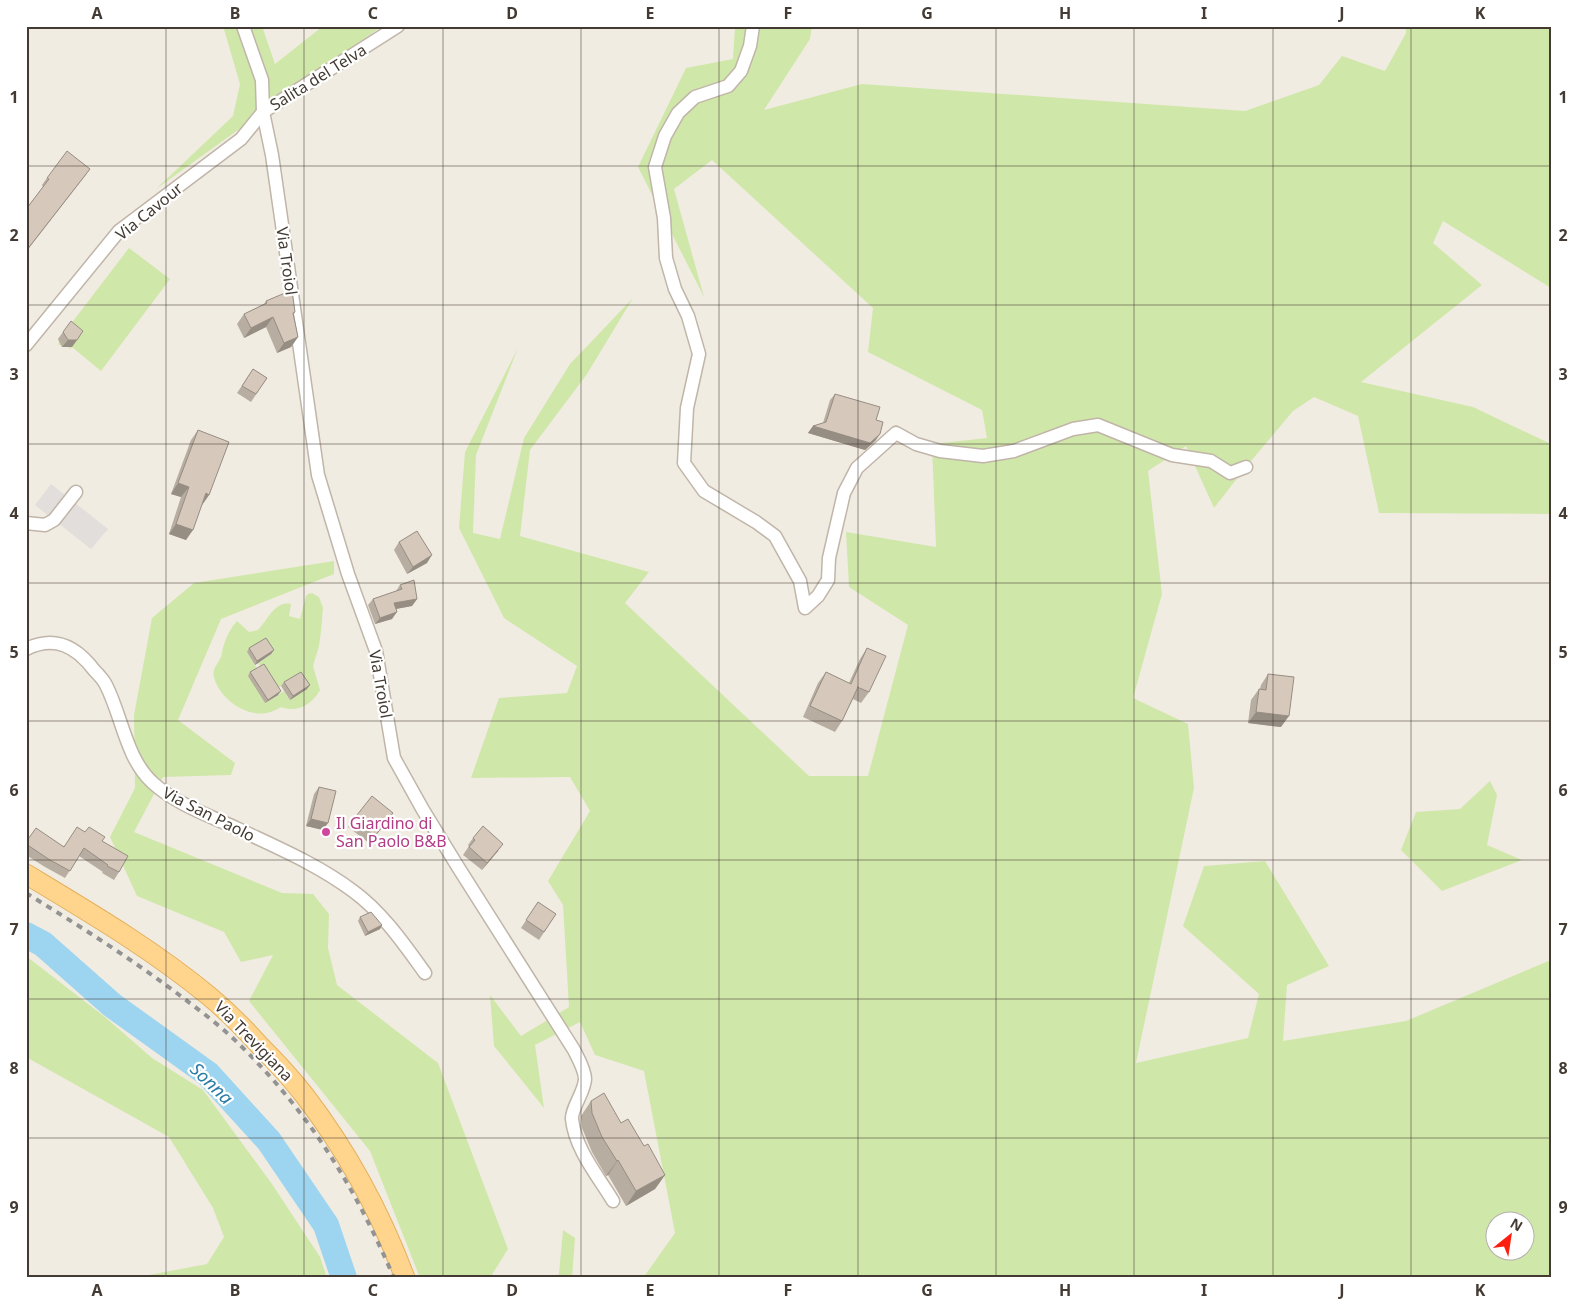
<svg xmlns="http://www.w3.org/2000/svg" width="1577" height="1304" font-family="'Noto Sans',sans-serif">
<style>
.green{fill:#d0e7aa;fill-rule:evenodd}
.parking{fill:#e1dedb}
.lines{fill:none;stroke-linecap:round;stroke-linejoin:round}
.river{stroke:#9dd5f0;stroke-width:26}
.minor-casing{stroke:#c0b5a8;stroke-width:15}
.primary-casing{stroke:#e4b15e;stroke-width:21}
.minor{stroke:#fff;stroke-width:12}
.primary{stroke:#ffd58e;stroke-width:19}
.rail{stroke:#939393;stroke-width:4;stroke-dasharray:6 6;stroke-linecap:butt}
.wall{fill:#b8ada1}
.shaded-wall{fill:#968d83}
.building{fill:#d6c9bb;stroke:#968d83}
.grid{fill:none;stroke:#433b33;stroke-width:1;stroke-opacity:0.55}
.hotel-dot{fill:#d1479c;stroke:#fff;stroke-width:2}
.labels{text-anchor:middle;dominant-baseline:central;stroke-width:4.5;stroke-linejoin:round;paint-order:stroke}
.street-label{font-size:16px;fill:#433b33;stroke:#fff}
.hotel-label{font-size:16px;fill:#b23c85;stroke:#fff;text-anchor:start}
.water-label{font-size:18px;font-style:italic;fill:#2b7ca6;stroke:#fff}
.neatline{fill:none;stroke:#433b33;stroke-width:2}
.grid-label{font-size:16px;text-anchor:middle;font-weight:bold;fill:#433b33}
</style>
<rect width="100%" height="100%" fill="#f1ece2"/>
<g class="green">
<path d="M223,26h39l13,38 48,-38h59l-226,163 77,-73 7,-32z"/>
<path d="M735,26h77l-2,13 -46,71 98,-26 383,27 74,-26 23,-29 43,15 21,-38v-7h145v262l-108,-67 -10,22 49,42 -121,97 112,25 78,37 -1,70 -171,-1 -21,-97 -44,-19 -21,14 -47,56 -32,41 -28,-62 -38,25 14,123 -29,104 55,26 6,64 -58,275 112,-25 11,-44 -76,-68 21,-60 61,-5 64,105 -42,19 -4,56 123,-20 145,-61v318h-908l32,-45 -31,-162 -49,-16 -15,-33 -45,23 9,63 -50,-62 -4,-51 31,41 48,-29 -6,-102 -15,-24 42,-70 -20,-34 -99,1 28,-80 68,-5 10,-27 -73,-48 -45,-90 6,-76 53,-104 -42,107 -3,78 27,6 24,-101 46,-74 63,-66 -46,76 -57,76 -10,86 129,36 -24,31 184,173h59l40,-151 -59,-38 -3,-55 90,15 -4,-103 55,-6 -5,-28 -114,-58 5,-44 -161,-148 -38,29 30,108 -66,-130 48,-99 47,-9zM1494,1222h30v30h-30z"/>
<path d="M129,248l41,31 -69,92 -29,-24 -2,2 -3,-3 -4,1 -5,-3 1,-2 -1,-3 8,-10h1z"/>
<path d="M334,561v13l-113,45 -43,101 57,43 -4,12 -68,2 -29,55 148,61 31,1 16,20 -1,34 9,37 101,78 70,186 -18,29h-70l-50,-127 -121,-150 24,-46 -32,7 -17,-30 -87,-36 -27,-59 25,-49 -1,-73 18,-97 42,-35z"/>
<path d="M312,593l7,4 4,11 -2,23 -2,15 -6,20 7,24c-8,15 -23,23 -39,17 -4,2 -9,5 -14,6 -22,4 -48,-15 -53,-36 -2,-8 3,-12 6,-18 2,-3 2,-8 3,-11 3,-11 7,-19 14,-27l12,11 9,-2c9,-9 17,-30 33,-26l-2,12 11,3 6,-23 2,-2zM247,652l24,2 -13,9 17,27 23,-15 -8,25 -6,-9 -19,12 -7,-33z"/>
<path d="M1490,781l7,14 -10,50 35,15 -80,31 -41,-41 15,-38 44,-3z"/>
<path d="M26,956l79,61 47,41 51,32 69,94 48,73 7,21h-194l74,-14 17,-27 -11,-29 -44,-71 -143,-80z"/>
<path d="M563,1230l12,8 -3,40h-21l8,-4z"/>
</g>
<path class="parking" d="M51,484l57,45 -17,20 -56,-44z"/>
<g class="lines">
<path class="river" d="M26,935l17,9 69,61 96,69 61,67 57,84 18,53"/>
<g class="minor-casing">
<g id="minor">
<path d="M243,26l19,54 1,32 9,43 46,320 30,99 28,77 18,107 29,52 35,57 116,183c4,8 11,20 11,29 0,12 -14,30 -13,40 3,30 26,57 41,82"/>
<path d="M753,26l-3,20 -9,25 -13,15 -33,11 -17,16 -13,23 -10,31 9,51 2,40 9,31 13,27 11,38 -12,54 -3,55 20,28 52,31 19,14 25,45 5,27 13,-12 10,-16 1,-22 15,-65 13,-25 39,-35 20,11 24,7 43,5 31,-5 59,-22 25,-4 74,30 39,6 19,12 16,-6"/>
<path d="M26,345l93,-114 122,-92 22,-27 135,-86"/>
<path d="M26,523l19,2 9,-5 22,-28"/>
<path d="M26,649c29,-14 50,-3 68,21 4,4 9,9 12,15 16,31 20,74 47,98 23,21 55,32 83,45 40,19 81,36 117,63 29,21 51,53 72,82"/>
</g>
</g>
<g class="primary-casing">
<path id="primary" d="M26,874c63,38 126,75 183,122 18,15 35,32 51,50 16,16 31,32 45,50 42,55 76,118 100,182"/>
</g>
<use href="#minor" class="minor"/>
<use href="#primary" class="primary"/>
<path class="rail" d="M26,893c52,32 104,65 152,101 21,16 43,32 62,51 71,70 115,142 154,233"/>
</g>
<g class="wall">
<path d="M90,169l-5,7 -59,76v-45l1,1 16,-21 -1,-2 5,-7z"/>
<path d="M266,301l29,11 -1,2 4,23 -7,10 -14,6 -11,-26 -22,11 -7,-14 7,-10 20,-10z"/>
<path d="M63,332l15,7 -6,8h-10l-4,-8z"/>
<path d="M253,369l14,9 -16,24 -14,-9z"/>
<path d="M835,394l41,26 4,14 -5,7 -10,9 -57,-17 5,-7 10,-3 7,-23z"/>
<path d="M198,430l11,65 -7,10 -16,35 -17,-6 12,-37 -10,-3 20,-54z"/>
<path d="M399,542l28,21 -20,11 -13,-24z"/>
<path d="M400,585l17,14 -5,7 -16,3 -4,10 -17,5 -7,-19 5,-6 23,-8z"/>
<path d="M249,648l25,2 -3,4 -16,11 -8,-13z"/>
<path d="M867,648l2,44 -8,11 -8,-4 -11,22 -7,11 -32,-15 15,-34 8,-11 23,11 11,-24z"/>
<path d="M250,672l28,23 -13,8 -17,-27z"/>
<path d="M1268,674l13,53 -33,-4 3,-23 8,-11h1l1,-4z"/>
<path d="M284,682l23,7 -17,11 -9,-14z"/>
<path d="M319,787l4,43 -17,-4 8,-32z"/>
<path d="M393,813l-24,30 -21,-16 5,-7z"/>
<path d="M85,832l17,9 17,31 -5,8 -12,-7 1,-1 -24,-16 -14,22 -20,-11 -19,-12v-13l38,4z"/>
<path d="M473,838l25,13 -16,19 -19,-15 6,-9 -1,-1z"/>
<path d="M538,902l18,12 -17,26 -18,-12z"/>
<path d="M360,917l22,8 -2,4 -15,7 -7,-15z"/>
<path d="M591,1101l30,22 23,23 21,29 -10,14 -29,17 -18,-31 -2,1 -14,-24 -10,-24 -1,-12z"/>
</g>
<g class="shaded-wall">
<path d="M273,317l-7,10 -22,11 7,-10z"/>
<path d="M83,331l-11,16h-10l6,-7z"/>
<path d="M298,337l-7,10 -14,6 7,-10z"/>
<path d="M813,426l67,8 -5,7 -10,9 -57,-17z"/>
<path d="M178,483l11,4 -8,10 -10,-3z"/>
<path d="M206,493l3,2 -7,10 -4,-1z"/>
<path d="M176,524l17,6 -7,10 -17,-6z"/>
<path d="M432,555l-5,8 -20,11 6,-7z"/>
<path d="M417,599l-5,7 -22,4 4,-7z"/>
<path d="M397,612l-5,7 -17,5 5,-6z"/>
<path d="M274,650l-3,4 -16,11 2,-4z"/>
<path d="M310,685l-3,4 -17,11 3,-4z"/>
<path d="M281,691l-3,4 -13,8 3,-3z"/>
<path d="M1256,712l33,4 -8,11 -33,-4z"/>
<path d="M393,813l-5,8 -19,22 6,-7z"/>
<path d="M311,819l17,4 -5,7 -17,-4z"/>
<path d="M503,844l-5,7 -16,19 5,-7z"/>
<path d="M382,925l-2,4 -15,7 3,-4z"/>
<path d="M618,1160l-10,15 -2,1 11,-15z"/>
<path d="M665,1175l-10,14 -29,17 10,-15z"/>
</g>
<g class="building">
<path d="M67,151l23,18 -64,82v-44l1,1 22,-29 -2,-1z"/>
<path d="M292,290l3,22 -2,1 5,24 -14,6 -11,-26 -22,11 -7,-14 23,-11 -1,-2z"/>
<path d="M71,321l12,10 -6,9h-9l-5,-8z"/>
<path d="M253,369l14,9 -11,16 -14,-8z"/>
<path d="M835,394l45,13 -4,13 7,2 -3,12 -10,9 -57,-17 13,-4z"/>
<path d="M198,430l31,12 -20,53 -3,-2 -13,37 -17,-6 13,-37 -11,-4z"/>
<path d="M417,531l15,24 -19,12 -14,-25z"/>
<path d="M414,580l3,19 -23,4 3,9 -17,6 -7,-19 29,-10 -2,-4z"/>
<path d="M266,638l8,12 -17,11 -8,-13z"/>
<path d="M867,648l19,8 -17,36 -12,-5h1l-16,34 -32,-15 16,-34 25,12z"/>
<path d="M264,664l17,27 -13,9 -18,-28z"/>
<path d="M301,672l9,13 -17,11 -9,-14z"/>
<path d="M1268,674l26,3 -5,39 -33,-4 3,-23 7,1z"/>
<path d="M319,787l17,4 -8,32 -17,-4z"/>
<path d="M372,796l21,17 -18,23 -22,-16z"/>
<path d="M483,826l20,18 -16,19 -18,-16 6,-7 -2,-2z"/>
<path d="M77,827l8,5 4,-5 16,10 -3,4 26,15 -9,16 -12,-6 1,-1 -24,-17 -14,23 -20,-11 -24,-16v-2l10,-14 28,19z"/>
<path d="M538,902l18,12 -12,18 -18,-12z"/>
<path d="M371,912l11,13 -14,7 -8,-15z"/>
<path d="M604,1093l17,30 7,-4 16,27 4,-2 17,31 -29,16 -18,-31 -1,1 -15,-24 -10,-24 -1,-12z"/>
</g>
<path class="grid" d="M166,26v1252M304,26v1252M443,26v1252M581,26v1252M719,26v1252M858,26v1252M996,26v1252M1134,26v1252M1273,26v1252M1411,26v1252M26,166h1525M26,305h1525M26,444h1525M26,583h1525M26,721h1525M26,860h1525M26,999h1525M26,1138h1525"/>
<circle class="hotel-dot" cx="326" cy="832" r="5"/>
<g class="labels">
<g class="street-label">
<text transform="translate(318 77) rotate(-32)">Salita del Telva</text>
<text transform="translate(149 211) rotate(-39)">Via Cavour</text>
<text transform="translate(287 261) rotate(82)">Via Troiol</text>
<text transform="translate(381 684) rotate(80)">Via Troiol</text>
<text transform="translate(209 814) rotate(27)">Via San Paolo</text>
<text transform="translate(254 1041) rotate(46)">Via Trevigiana</text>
</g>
<g class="hotel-label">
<text x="336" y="823">Il Giardino di<tspan x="336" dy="18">San Paolo B&amp;B</tspan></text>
</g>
<g class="water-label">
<text transform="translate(212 1083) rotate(44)">Sonna</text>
</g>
</g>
<rect width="1577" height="1304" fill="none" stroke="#ffffff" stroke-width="55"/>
<g transform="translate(1510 1236) rotate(30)"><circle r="24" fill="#ffffff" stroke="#b4b1ad"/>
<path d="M0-4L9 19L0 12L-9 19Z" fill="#fc1f0f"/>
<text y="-8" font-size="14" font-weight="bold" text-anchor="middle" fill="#433b33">N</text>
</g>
<rect x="28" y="28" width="1522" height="1248" class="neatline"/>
<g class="grid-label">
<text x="97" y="19">A</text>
<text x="235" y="19">B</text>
<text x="373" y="19">C</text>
<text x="512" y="19">D</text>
<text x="650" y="19">E</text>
<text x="788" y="19">F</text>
<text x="927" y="19">G</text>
<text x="1065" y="19">H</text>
<text x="1204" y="19">I</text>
<text x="1342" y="19">J</text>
<text x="1480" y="19">K</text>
<text x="14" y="103">1</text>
<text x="1563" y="103">1</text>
<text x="14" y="241">2</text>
<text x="1563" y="241">2</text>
<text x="14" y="380">3</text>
<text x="1563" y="380">3</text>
<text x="14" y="519">4</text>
<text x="1563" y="519">4</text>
<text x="14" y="658">5</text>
<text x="1563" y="658">5</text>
<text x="14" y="796">6</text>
<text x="1563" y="796">6</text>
<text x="14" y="935">7</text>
<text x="1563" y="935">7</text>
<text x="14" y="1074">8</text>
<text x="1563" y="1074">8</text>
<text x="14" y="1213">9</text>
<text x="1563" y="1213">9</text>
<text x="97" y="1296">A</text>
<text x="235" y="1296">B</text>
<text x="373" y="1296">C</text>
<text x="512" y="1296">D</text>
<text x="650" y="1296">E</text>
<text x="788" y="1296">F</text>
<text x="927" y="1296">G</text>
<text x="1065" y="1296">H</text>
<text x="1204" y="1296">I</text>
<text x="1342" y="1296">J</text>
<text x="1480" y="1296">K</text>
</g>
</svg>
